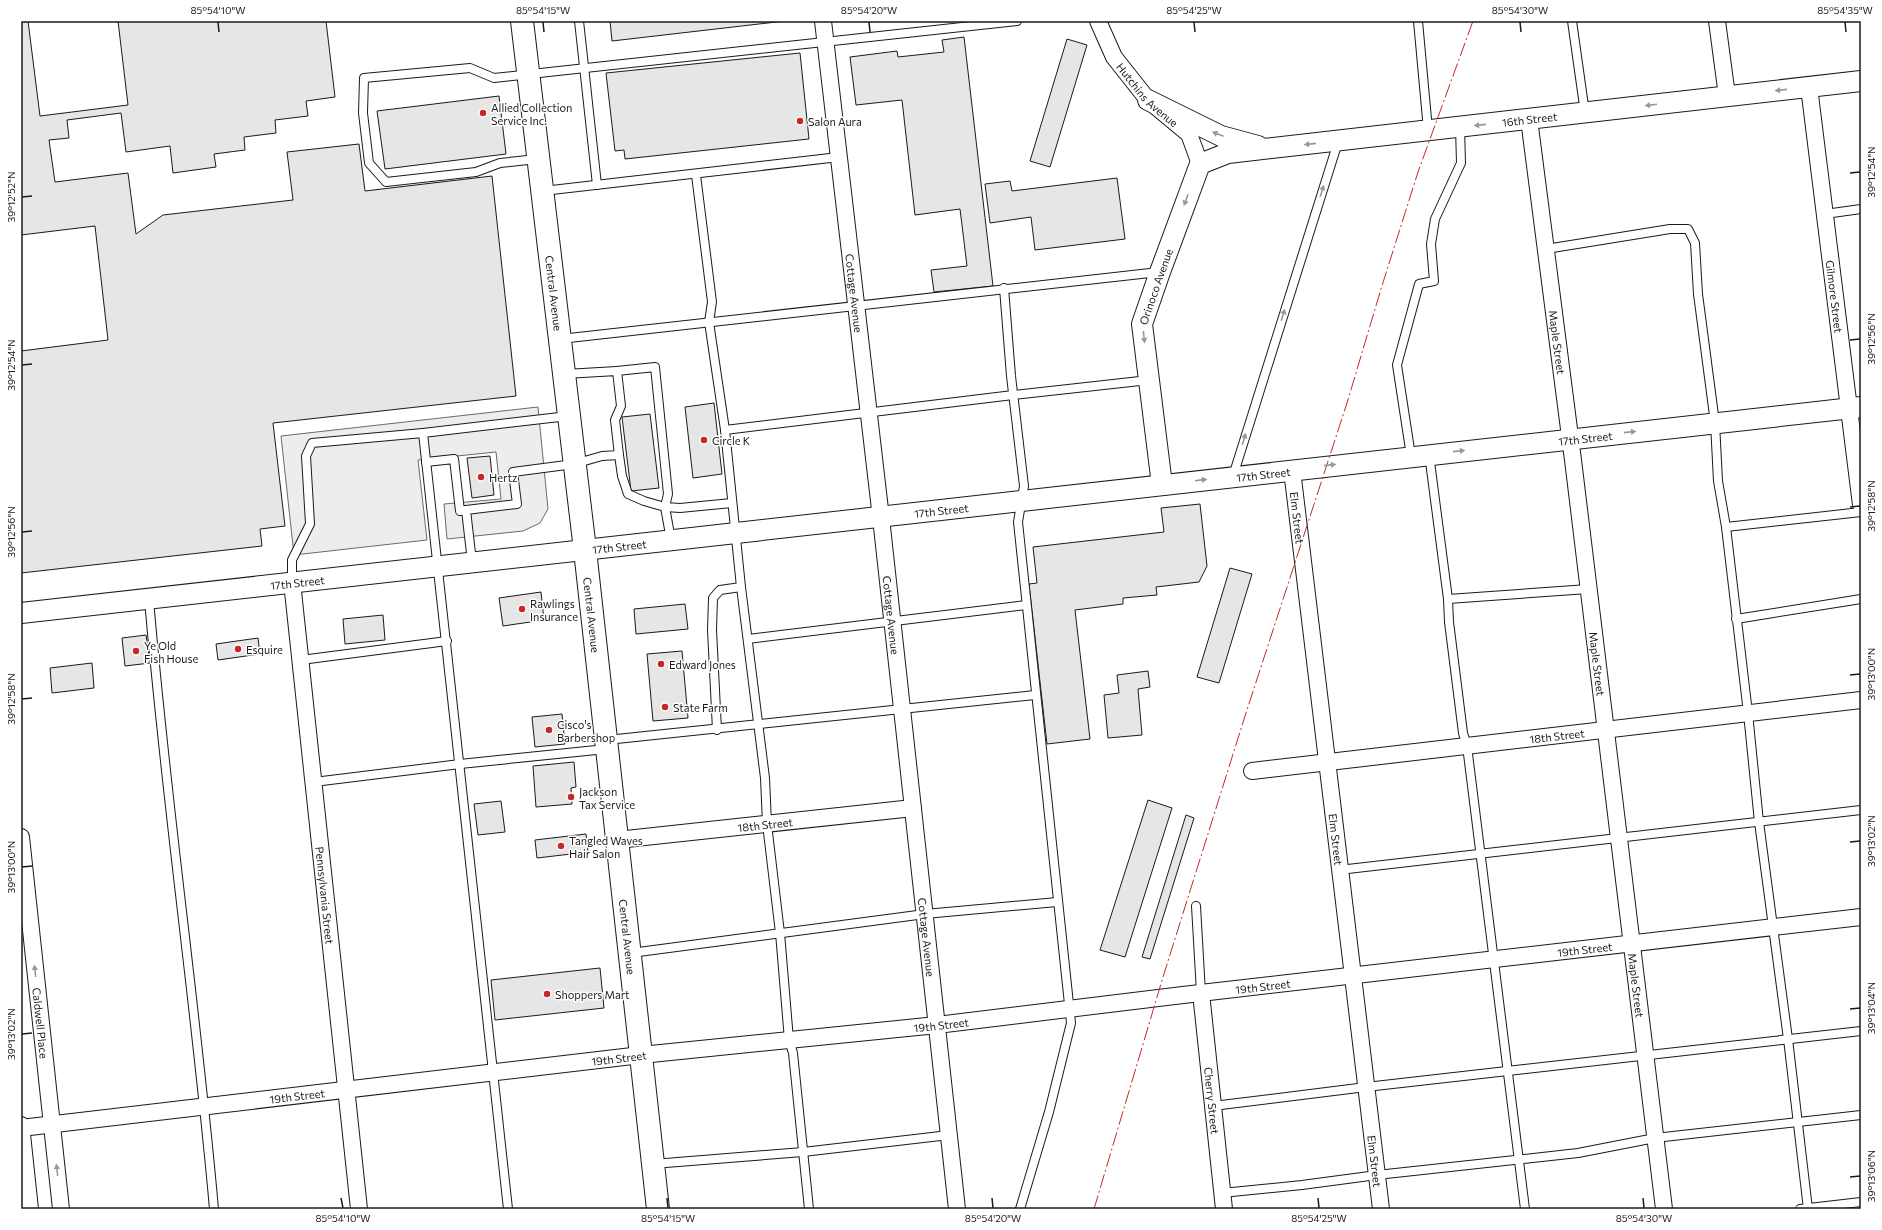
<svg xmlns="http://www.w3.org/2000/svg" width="1882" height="1230" font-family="Commissioner,sans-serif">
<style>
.parking{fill:#ededed;stroke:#6a6a6a}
.building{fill:#e6e6e6;stroke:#1a1a1a}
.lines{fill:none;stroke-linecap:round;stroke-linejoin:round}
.service-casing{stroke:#1a1a1a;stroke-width:10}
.minor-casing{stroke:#1a1a1a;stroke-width:18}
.tertiary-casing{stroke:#1a1a1a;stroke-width:22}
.primary-casing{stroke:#1a1a1a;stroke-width:24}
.service{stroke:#fff;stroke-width:8}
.minor{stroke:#fff;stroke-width:16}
.tertiary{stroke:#fff;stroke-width:20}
.primary{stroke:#fff;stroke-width:22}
.power{stroke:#c62828;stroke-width:1;stroke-dasharray:14 3 2 3;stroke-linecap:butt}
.oneway{fill:#989898}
.ticks{fill:none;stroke:#1a1a1a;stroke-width:1.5}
.poi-dot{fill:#c62828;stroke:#fff;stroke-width:1.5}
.labels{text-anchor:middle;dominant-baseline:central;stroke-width:3;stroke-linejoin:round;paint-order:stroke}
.street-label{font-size:11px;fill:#1a1a1a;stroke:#fff}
.poi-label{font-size:11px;fill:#1a1a1a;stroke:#fff;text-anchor:start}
.neatline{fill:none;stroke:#1a1a1a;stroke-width:1.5}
.ticks-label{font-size:10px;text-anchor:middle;fill:#1a1a1a}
</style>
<rect width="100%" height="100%" fill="#fff"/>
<path class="parking" d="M538,407l10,102 -8,14 -17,8 -76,8 -3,-35 57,-5 -5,-47 -78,8 9,80 -133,15 -13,-119z"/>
<g class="building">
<path d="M21,21h7l12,95 88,-11 -10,-84h208l9,76 -29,4 2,15 -33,4 1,13 -32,4 1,13 -31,4 2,13 -43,6 -3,-27 -44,6 -5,-39 -54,7 2,18 -20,2 6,42 73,-9 8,61 27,-19 130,-15 -6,-48 72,-8 6,47 127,-15 24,220 -243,27 12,103 -25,3 2,17 -241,27v-222l87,-11 -13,-114 -74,9z"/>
<path d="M610,21h175l-173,20z"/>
<path d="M964,37l29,249 -59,6 -3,-22 36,-4 -7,-57 -45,6 -13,-115 -46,5 -6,-48 47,-6 1,6 46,-5 -2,-12z"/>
<path d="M1067,39l20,6 -37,122 -20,-6z"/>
<path d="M800,53l9,86 -184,20 -1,-9 -9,1 -9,-78z"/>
<path d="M499,96l7,58 -121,15 -8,-58z"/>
<path d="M1117,178l8,61 -90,11 -4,-33 -41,6 -5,-39 25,-3 2,10z"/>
<path d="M714,403l8,71 -29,4 -8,-71z"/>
<path d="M650,414l9,74 -28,3 -9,-74z"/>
<path d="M490,456l4,39 -22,3 -5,-40z"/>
<path d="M1200,504l7,62 -8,16 -43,5 1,8 -34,3v6l-48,6 15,129 -43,5 -18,-160 8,-1 -4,-36 131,-15 -3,-24z"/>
<path d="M1230,568l22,6 -33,109 -22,-6z"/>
<path d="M541,592l3,28 -41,6 -4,-28z"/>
<path d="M685,604l3,25 -52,5 -2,-25z"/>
<path d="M383,615l2,25 -40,4 -2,-25z"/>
<path d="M146,635l4,28 -25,3 -3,-28z"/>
<path d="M258,638l2,16 -42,6 -2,-16z"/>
<path d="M682,651l6,67 -35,3 -6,-67z"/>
<path d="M92,663l2,25 -42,5 -2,-25z"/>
<path d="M1148,671l2,16 -12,2 4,46 -34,3 -4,-43 15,-2 -2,-18z"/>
<path d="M562,714l3,30 -30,3 -3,-30z"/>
<path d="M574,762l2,25 -5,1 1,16 -36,3 -3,-41z"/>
<path d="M1148,800l24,8 -47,149 -25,-7z"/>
<path d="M501,801l4,31 -27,3 -4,-31z"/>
<path d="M1186,815l8,3 -44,141 -8,-2z"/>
<path d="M586,834l2,18 -51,6 -2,-18z"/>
<path d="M600,968l4,40 -109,12 -4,-40z"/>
</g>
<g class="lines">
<g class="service-casing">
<g id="service">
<path d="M579,21l18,164"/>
<path d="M1418,21l10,109"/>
<path d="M1572,21l13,92"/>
<path d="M537,159l-37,4 -24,9 -90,10 -17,-19 -6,-50 1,-35 106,-10 24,10 523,-57"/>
<path d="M696,175l16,127 -3,20 16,108 16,157 24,191 2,46 13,109 9,107 4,13 16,156"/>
<path d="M543,191l296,-34"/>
<path d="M1825,214l36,-5"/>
<path d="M1546,249l124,-20h18l7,14 3,51 17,129 3,58 8,46 22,186 11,109 29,217 20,170"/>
<path d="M1004,288l7,88 13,110 -6,36 53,501 -22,89 -29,97"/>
<path d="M560,339l599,-67"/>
<path d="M617,371l38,-4 13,127 -3,13 15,1 52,-5"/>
<path d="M725,430l288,-35 136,-15"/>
<path d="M1429,454l19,145 1,23 14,111 4,13 58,463"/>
<path d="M619,455l3,21 6,18 16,7 21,6 6,33"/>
<path d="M1411,456l-14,-91 22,-81 15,-3 -3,-37 4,-25 26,-56 -1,-36"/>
<path d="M426,462l28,-3 6,52 6,-1"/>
<path d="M1233,476l105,-334"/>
<path d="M1726,527l135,-15"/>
<path d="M472,562l-6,-52 51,-6 -4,-32 61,-8 28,-8 17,-1 -4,-35 6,-14 -4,-35 -52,3"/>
<path d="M292,582v-22l18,-36 -4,-68 6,-13 111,-10"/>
<path d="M149,599c17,204 47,406 65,610"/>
<path d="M1448,599l140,-10"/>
<path d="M1736,619l125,-20"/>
<path d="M748,639l278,-34"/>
<path d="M301,660l146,-19"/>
<path d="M717,730l-5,-100 1,-32 7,-8 21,-3"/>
<path d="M607,740l428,-45"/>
<path d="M314,782l146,-18 146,-15"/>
<path d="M1339,870l522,-60"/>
<path d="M1196,906l5,87"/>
<path d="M631,953l294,-39 132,-12"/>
<path d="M1213,1106l153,-19 495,-56"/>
<path d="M653,1164l150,-12 146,-17"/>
<path d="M1222,1193l80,-8 75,-10 201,-22 77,-15 206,-23"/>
<path d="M508,1209l-85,-776 145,-17"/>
<path d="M1800,1209l61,-7"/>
</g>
</g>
<g class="minor-casing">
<g id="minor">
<path id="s1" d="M823,21l58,497 76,691"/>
<path id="s2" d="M1098,21l16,36 34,43 41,34 11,30"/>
<path d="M1717,21l10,75"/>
<path id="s3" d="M1809,87l52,418"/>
<path id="s4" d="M1529,119l44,341 91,749"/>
<path id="s5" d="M1292,470l89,739"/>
<path id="s6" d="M292,582l67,627"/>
<path id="s7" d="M1252,771l609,-71"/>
<path id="s8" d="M21,837l40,372"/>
<path id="s9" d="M617,840l296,-32"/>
<path id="s10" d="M1201,993l23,216"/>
<path d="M21,1125l9,84"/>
<path id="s11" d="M21,1128l620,-73 296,-30 246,-30 678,-78"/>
</g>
</g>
<g class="tertiary-casing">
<g id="tertiary">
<path d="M1148,100l73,36 37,10"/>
<path id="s12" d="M1162,485l-20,-161 18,-52 40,-108 28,-11 633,-72"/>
<path id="s13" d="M21,613l1840,-206"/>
</g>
</g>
<g class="primary-casing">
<g id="primary">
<path id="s14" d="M522,21l63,529 73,659"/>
</g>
</g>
<use href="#service" class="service"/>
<use href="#minor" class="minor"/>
<use href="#tertiary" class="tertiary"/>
<use href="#primary" class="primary"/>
<path class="power" d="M1094,1209l69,-232 82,-261 102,-313 34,-114 37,-117 55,-151"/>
</g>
<defs><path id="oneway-solid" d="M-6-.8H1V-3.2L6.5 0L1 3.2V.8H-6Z"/></defs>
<g class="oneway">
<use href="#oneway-solid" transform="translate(1781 90) rotate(174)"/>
<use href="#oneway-solid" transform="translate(1651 105) rotate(173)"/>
<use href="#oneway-solid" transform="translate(1480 125) rotate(174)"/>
<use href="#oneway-solid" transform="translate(1218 134) rotate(-159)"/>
<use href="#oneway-solid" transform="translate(1310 144) rotate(174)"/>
<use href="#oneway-solid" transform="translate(1322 191) rotate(-73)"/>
<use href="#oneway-solid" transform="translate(1186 200) rotate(110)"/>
<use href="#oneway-solid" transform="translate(1283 315) rotate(-73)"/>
<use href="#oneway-solid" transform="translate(1144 337) rotate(83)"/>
<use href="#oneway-solid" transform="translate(1630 432) rotate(-6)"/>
<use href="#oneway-solid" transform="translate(1244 439) rotate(-73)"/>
<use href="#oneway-solid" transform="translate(1459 451) rotate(-6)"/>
<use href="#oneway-solid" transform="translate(1330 465) rotate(-6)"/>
<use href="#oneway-solid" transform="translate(1201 480) rotate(-7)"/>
<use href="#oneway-solid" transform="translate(35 971) rotate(-96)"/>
<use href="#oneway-solid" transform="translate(57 1170) rotate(-96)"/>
</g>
<path class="ticks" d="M218,22l1,10M543,22l1,10M869,22l1,10M1194,22l1,10M1520,22l1,10M1845,22l1,10M1850,173l10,-1M22,197l10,-1M1850,340l10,-1M22,365l10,-1M1850,507l10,-1M22,532l10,-1M1850,675l10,-1M22,699l10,-1M1850,842l10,-1M22,867l10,-1M1850,1009l10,-1M22,1034l10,-1M1850,1177l10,-1M341,1198l2,10M667,1198l1,10M992,1198l1,10M1318,1198l1,10M1643,1198l1,10"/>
<g class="poi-dot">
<circle cx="483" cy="113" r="4"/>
<circle cx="800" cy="121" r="4"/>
<circle cx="704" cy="440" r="4"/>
<circle cx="481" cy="477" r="4"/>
<circle cx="522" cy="609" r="4"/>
<circle cx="238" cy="649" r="4"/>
<circle cx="136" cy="651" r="4"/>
<circle cx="661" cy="664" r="4"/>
<circle cx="665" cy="707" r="4"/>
<circle cx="549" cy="730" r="4"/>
<circle cx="571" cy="797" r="4"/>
<circle cx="561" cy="846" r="4"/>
<circle cx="547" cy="994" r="4"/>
</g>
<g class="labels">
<g class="street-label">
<text stroke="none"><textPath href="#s2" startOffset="90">Hutchins Avenue</textPath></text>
<text stroke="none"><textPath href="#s12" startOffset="666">16th Street</textPath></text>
<text stroke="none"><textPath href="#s12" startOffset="202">Orinoco Avenue</textPath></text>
<text stroke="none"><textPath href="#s14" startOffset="274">Central Avenue</textPath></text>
<text stroke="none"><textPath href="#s1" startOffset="274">Cottage Avenue</textPath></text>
<text stroke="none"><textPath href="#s3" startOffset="211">Gilmore Street</textPath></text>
<text stroke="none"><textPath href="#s4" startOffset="225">Maple Street</textPath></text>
<text stroke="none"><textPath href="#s13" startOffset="1574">17th Street</textPath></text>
<text stroke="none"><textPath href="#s13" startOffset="1250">17th Street</textPath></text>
<text stroke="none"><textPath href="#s13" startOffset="926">17th Street</textPath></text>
<text stroke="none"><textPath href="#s5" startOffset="48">Elm Street</textPath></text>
<text stroke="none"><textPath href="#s13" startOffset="602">17th Street</textPath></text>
<text stroke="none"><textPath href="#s13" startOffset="278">17th Street</textPath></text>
<text stroke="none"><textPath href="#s14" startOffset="598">Central Avenue</textPath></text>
<text stroke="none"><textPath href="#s1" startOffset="598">Cottage Avenue</textPath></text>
<text stroke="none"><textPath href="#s4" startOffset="549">Maple Street</textPath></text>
<text stroke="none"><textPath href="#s7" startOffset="307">18th Street</textPath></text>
<text stroke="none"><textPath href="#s9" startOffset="149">18th Street</textPath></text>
<text stroke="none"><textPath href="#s5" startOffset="372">Elm Street</textPath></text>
<text stroke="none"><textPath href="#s6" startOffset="315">Pennsylvania Street</textPath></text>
<text stroke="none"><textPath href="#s14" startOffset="922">Central Avenue</textPath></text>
<text stroke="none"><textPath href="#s1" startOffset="922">Cottage Avenue</textPath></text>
<text stroke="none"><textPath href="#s11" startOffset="1574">19th Street</textPath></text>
<text stroke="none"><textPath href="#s11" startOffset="1250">19th Street</textPath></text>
<text stroke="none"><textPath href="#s4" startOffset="873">Maple Street</textPath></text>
<text stroke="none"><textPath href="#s8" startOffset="187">Caldwell Place</textPath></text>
<text stroke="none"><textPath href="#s11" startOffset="926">19th Street</textPath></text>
<text stroke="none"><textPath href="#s11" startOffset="602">19th Street</textPath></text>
<text stroke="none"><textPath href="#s11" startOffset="278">19th Street</textPath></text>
<text stroke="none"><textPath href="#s10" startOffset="108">Cherry Street</textPath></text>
<text stroke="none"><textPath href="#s5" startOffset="696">Elm Street</textPath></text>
</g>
<g class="poi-label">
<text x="491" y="107">Allied Collection<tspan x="491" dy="13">Service Inc.</tspan></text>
<text x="808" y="121">Salon Aura</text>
<text x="712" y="440">Circle K</text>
<text x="489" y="477">Hertz</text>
<text x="530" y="603">Rawlings<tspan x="530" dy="13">Insurance</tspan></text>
<text x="144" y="645">Ye Old<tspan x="144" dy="13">Fish House</tspan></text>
<text x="246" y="649">Esquire</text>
<text x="669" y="664">Edward Jones</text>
<text x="673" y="707">State Farm</text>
<text x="557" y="724">Cisco's<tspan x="557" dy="13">Barbershop</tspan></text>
<text x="579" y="791">Jackson<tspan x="579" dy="13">Tax Service</tspan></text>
<text x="569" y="840">Tangled Waves<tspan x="569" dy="13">Hair Salon</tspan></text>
<text x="555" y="994">Shoppers Mart</text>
</g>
</g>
<rect width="1882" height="1230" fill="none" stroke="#ffffff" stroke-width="44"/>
<rect x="22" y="22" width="1838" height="1186" class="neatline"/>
<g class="ticks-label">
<text x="218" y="14">85°54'10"W</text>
<text x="543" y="14">85°54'15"W</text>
<text x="869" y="14">85°54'20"W</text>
<text x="1194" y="14">85°54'25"W</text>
<text x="1520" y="14">85°54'30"W</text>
<text x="1845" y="14">85°54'35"W</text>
<text transform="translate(1871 172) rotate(-90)" y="4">39°12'54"N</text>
<text transform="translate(11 197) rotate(-90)" y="4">39°12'52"N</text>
<text transform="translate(1871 339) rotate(-90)" y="4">39°12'56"N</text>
<text transform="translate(11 365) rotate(-90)" y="4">39°12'54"N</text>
<text transform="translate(1871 506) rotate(-90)" y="4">39°12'58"N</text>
<text transform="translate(11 532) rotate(-90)" y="4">39°12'56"N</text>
<text transform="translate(1871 674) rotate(-90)" y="4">39°13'00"N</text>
<text transform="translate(11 699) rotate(-90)" y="4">39°12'58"N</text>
<text transform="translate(1871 841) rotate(-90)" y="4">39°13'02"N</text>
<text transform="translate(11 867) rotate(-90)" y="4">39°13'00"N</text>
<text transform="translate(1871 1008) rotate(-90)" y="4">39°13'04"N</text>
<text transform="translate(11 1034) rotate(-90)" y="4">39°13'02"N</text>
<text transform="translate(1871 1176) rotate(-90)" y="4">39°13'06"N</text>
<text x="343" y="1222">85°54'10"W</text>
<text x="668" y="1222">85°54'15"W</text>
<text x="993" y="1222">85°54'20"W</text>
<text x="1319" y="1222">85°54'25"W</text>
<text x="1644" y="1222">85°54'30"W</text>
</g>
</svg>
